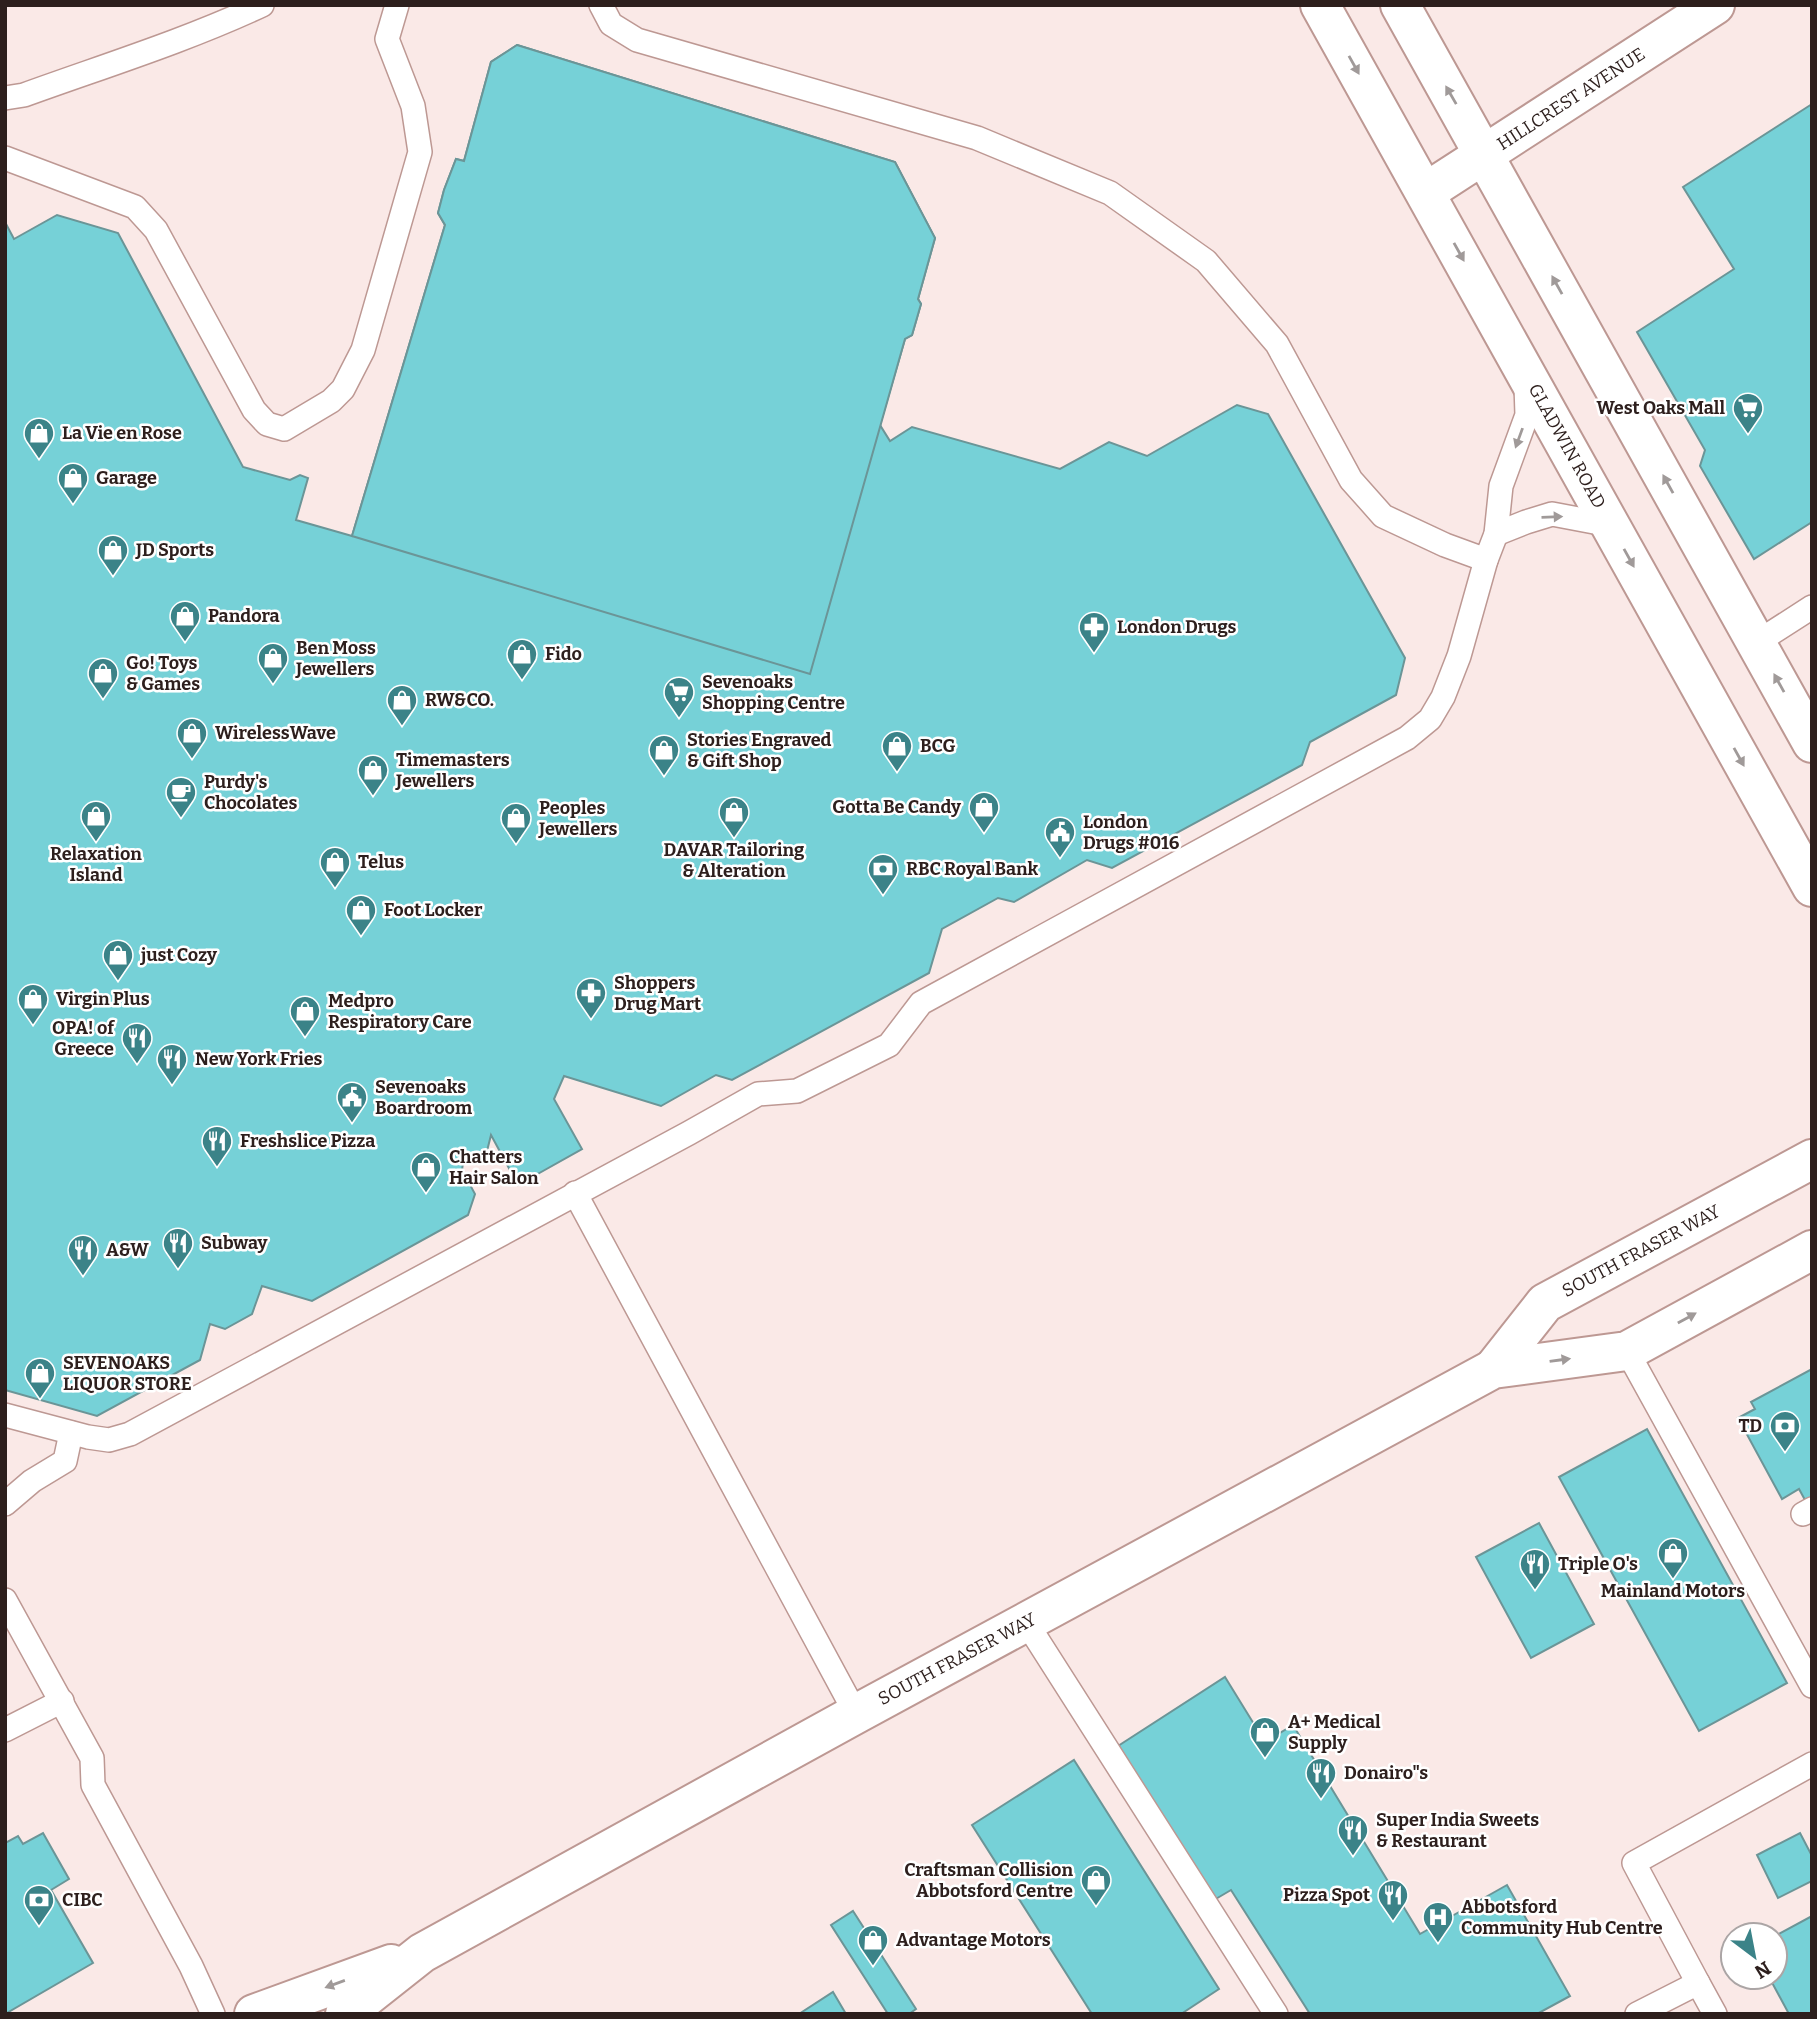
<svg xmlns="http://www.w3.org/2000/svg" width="1817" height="2019" font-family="Bitter,serif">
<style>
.building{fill:#76d1d7;stroke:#6b9597;stroke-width:2}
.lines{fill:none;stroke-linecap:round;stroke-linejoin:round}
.lane-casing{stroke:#bd9893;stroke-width:26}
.secondary-casing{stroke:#bd9893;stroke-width:42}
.lane{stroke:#fff;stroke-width:23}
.secondary{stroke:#fff;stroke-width:38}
.oneway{fill:#a09a99}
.labels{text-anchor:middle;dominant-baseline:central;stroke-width:5;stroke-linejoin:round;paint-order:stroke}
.street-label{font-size:18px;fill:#2d1f1d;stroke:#fff}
.poi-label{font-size:18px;font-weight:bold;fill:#2d1f1d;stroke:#fff;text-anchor:start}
</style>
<rect width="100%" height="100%" fill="#fae9e7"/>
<g class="building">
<path d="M517,45l378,117 40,76 -17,61 3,5 -9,31 -7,4 -25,86 10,16 22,-14 148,42 49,-27 38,14 90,-51 31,9 137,244 -9,37 -86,47 -8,23 -190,103 -25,-8 -73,42 -16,-4 -56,31 -13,44 -197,107 -16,-5 -55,31 -97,-30 -10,23 28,50 -64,36 -27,-50 -4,16 -24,12 -1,7 13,24 -7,21 -156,86 -50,-15 -10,28 -27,15 -15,-5 -10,36 -103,56 -92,-26v-1168l9,17 43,-24 61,18 125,234 47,13 10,-5 8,3 -12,42 56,16 93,-311 -7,-12 6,-23 12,-31 8,2 27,-99z"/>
<path d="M517,45l378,117 40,76 -17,61 3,5 -9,31 -7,4 -95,335 -458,-138 93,-311 -7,-12 6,-23 12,-31 8,2 27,-99z"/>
<path d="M1812,104v418l-58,37 -54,-93 5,-16 -68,-118 97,-63 -51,-82z"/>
<path d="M1812,1369v128l-7,3 -6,-11 -17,10 -44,-81 17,-9 -4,-7z"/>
<path d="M1647,1429l140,254 -88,48 -140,-254z"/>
<path d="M1539,1523l55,101 -63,34 -55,-101z"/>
<path d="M1225,1677l40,65 28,-17 127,209 87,-49 63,111 -33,18h-227l-79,-124 -17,10 -96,-154z"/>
<path d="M1074,1760l145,229 -38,25h-89l-120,-189z"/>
<path d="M43,1833l26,46 -18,11 42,73 -88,51v-171l13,-7 5,8z"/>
<path d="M1800,1833l12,23v25l-34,17 -21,-43z"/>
<path d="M853,1911l63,98 -7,5h-21l-57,-89z"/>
<path d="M1812,1916v98h-23l-20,-37h6v-41z"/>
<path d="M833,1992l13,22h-47z"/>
</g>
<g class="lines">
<g class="lane-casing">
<g id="lane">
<path d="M601,5l10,19 26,16 340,98 133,55 96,68 71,83 74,136 32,36 62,29 41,15"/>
<path d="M5,98l19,-3c80,-29 161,-54 238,-90"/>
<path d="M5,158l130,49 21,23 98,180 13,14 17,5 47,-28 12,-12 20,-39 57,-198 -7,-46 -26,-67 10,-34"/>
<path d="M1496,534l30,-12 26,-8 58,11"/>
<path d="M1756,643l56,-36"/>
<path d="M575,1193l281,521"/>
<path d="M1627,1351l185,335"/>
<path d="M5,1415l83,22 21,3 21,-6 559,-301 69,-39 39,-3 92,-46 32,-42 486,-265 23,-19 13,-22 16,-41 27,-96 10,-26 5,-48 26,-71 -1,-30"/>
<path d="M5,1504l27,-23 33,-20 6,-28"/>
<path d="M1803,1514l9,-5"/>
<path d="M5,1600l87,158 1,27 98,181 22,48"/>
<path d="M1026,1622l250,392"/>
<path d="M5,1730l57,-29"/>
<path d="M1698,1983l-64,-120 178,-99"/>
<path d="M1637,2014l61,-31 17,31"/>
</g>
</g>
<g class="secondary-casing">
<g id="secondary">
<path d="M1320,5l492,882"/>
<path d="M1400,5l412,738"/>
<path d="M1426,192l289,-187"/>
<path d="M1493,1369l52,-66 267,-144"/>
<path d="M254,2014l137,-50"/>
<path d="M345,2014l77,-61 434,-239 637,-345 134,-18 185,-101"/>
</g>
</g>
<use href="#lane" class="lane"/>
<use href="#secondary" class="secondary"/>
</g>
<defs><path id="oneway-solid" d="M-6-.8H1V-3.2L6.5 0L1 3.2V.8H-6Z" transform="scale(1.75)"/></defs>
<g class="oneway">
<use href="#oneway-solid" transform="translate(1354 65) rotate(61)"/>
<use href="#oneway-solid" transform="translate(1451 95) rotate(-120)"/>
<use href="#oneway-solid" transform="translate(1459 252) rotate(61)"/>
<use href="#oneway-solid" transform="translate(1557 285) rotate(-119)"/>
<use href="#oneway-solid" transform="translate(1519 438) rotate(110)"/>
<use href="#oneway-solid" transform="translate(1668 484) rotate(-119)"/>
<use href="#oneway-solid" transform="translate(1552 517) rotate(-2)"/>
<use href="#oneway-solid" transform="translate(1629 558) rotate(61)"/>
<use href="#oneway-solid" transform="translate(1779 683) rotate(-119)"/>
<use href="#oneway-solid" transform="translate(1739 757) rotate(61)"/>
<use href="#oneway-solid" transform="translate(1687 1318) rotate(-29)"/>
<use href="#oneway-solid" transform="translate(1560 1360) rotate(-8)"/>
<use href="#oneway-solid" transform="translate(335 1984) rotate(160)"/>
</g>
<defs>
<g id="supermarket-pin" transform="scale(1.575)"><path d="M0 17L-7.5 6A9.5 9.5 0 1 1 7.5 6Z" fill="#3b8388" stroke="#fff"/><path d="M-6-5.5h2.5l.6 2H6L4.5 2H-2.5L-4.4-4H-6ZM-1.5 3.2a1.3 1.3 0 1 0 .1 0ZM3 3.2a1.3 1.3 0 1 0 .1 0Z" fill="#fff"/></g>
<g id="shop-pin" transform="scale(1.575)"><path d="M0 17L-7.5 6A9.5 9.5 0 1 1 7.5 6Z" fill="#3b8388" stroke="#fff"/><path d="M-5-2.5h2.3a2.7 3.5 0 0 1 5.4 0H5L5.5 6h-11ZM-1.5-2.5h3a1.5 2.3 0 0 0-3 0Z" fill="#fff"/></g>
<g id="pharmacy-pin" transform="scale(1.575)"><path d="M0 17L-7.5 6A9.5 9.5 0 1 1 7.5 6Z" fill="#3b8388" stroke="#fff"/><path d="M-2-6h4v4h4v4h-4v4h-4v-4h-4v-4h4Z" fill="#fff"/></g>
<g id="cafe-pin" transform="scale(1.575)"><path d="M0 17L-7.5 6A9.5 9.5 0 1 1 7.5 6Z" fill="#3b8388" stroke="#fff"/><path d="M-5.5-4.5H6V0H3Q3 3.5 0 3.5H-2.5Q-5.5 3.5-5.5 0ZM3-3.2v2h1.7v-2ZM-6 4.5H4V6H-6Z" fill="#fff"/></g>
<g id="civic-pin" transform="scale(1.575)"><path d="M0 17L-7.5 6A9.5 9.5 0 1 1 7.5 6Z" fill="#3b8388" stroke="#fff"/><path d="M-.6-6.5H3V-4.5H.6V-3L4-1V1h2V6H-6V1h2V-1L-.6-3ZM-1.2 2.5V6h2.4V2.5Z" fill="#fff"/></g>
<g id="bank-pin" transform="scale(1.575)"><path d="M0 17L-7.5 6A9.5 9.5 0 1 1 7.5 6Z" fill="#3b8388" stroke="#fff"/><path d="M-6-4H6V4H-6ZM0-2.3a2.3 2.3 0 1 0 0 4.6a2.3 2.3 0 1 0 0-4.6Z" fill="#fff"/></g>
<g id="restaurant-pin" transform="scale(1.575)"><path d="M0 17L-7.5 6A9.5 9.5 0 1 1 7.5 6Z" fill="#3b8388" stroke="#fff"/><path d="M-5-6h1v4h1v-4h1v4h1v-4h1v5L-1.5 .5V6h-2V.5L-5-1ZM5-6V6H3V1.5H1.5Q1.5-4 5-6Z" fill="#fff"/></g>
<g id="hospital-pin" transform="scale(1.575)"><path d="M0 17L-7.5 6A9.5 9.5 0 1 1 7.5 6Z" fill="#3b8388" stroke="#fff"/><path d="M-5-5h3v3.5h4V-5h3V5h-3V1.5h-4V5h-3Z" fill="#fff"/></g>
</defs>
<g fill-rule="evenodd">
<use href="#supermarket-pin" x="1748" y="408"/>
<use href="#shop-pin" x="39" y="433"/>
<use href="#shop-pin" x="73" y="478"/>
<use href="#shop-pin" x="113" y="550"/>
<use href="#shop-pin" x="185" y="616"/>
<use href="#pharmacy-pin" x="1094" y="627"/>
<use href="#shop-pin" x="522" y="654"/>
<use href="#shop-pin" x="273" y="658"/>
<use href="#shop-pin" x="103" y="673"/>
<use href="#supermarket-pin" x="679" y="692"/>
<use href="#shop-pin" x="402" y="700"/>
<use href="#shop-pin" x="192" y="733"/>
<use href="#shop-pin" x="897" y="746"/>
<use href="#shop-pin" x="664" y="750"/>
<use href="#shop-pin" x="373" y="770"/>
<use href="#cafe-pin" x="181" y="792"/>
<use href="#shop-pin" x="984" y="807"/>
<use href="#shop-pin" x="734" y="812"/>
<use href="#shop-pin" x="96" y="816"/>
<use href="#shop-pin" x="516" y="818"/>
<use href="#civic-pin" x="1060" y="832"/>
<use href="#shop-pin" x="335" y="862"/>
<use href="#bank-pin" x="883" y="869"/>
<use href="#shop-pin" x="361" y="910"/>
<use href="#shop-pin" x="118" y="955"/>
<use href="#pharmacy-pin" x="591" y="993"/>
<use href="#shop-pin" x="33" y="999"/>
<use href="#shop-pin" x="305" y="1011"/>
<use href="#restaurant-pin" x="137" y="1038"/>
<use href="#restaurant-pin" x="172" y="1059"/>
<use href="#civic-pin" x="352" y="1097"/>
<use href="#restaurant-pin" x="217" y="1141"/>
<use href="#shop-pin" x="426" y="1167"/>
<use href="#restaurant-pin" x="178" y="1243"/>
<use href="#restaurant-pin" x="83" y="1250"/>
<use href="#shop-pin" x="40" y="1373"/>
<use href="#bank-pin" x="1785" y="1426"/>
<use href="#shop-pin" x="1673" y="1553"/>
<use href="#restaurant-pin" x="1535" y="1564"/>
<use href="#shop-pin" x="1265" y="1732"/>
<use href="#restaurant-pin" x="1321" y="1773"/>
<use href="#restaurant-pin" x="1353" y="1830"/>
<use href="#shop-pin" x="1096" y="1880"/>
<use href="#restaurant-pin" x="1393" y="1895"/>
<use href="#bank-pin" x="39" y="1900"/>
<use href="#hospital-pin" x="1438" y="1917"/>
<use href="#shop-pin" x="873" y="1940"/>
</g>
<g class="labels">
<g class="street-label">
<text transform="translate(1571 99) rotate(-33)">HILLCREST AVENUE</text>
<text transform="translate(1567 446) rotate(61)">GLADWIN ROAD</text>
<text transform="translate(1641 1251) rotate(-28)">SOUTH FRASER WAY</text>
<text transform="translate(957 1659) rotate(-28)">SOUTH FRASER WAY</text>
</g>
<g class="poi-label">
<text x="1725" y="408" text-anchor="end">West Oaks Mall</text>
<text x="62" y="433">La Vie en Rose</text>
<text x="96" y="478">Garage</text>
<text x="136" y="550">JD Sports</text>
<text x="208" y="616">Pandora</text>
<text x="1117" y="627">London Drugs</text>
<text x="296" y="648">Ben Moss<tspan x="296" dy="21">Jewellers</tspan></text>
<text x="545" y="654">Fido</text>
<text x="126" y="663">Go! Toys<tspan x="126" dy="21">&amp; Games</tspan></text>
<text x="702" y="682">Sevenoaks<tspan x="702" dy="21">Shopping Centre</tspan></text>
<text x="425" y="700">RW&amp;CO.</text>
<text x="215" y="733">WirelessWave</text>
<text x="687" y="740">Stories Engraved<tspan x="687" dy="21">&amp; Gift Shop</tspan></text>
<text x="920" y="746">BCG</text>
<text x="396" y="760">Timemasters<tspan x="396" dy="21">Jewellers</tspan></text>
<text x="204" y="782">Purdy's<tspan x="204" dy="21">Chocolates</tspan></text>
<text x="961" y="807" text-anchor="end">Gotta Be Candy</text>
<text x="539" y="808">Peoples<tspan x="539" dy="21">Jewellers</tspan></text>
<text x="1083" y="822">London<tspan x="1083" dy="21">Drugs #016</tspan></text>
<text x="734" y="850" text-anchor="middle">DAVAR Tailoring<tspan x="734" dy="21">&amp; Alteration</tspan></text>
<text x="96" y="854" text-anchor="middle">Relaxation<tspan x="96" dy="21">Island</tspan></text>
<text x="358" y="862">Telus</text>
<text x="906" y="869">RBC Royal Bank</text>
<text x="384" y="910">Foot Locker</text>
<text x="141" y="955">just Cozy</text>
<text x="614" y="983">Shoppers<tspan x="614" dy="21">Drug Mart</tspan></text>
<text x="56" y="999">Virgin Plus</text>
<text x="328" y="1001">Medpro<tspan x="328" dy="21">Respiratory Care</tspan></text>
<text x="114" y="1028" text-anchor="end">OPA! of<tspan x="114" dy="21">Greece</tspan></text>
<text x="195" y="1059">New York Fries</text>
<text x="375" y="1087">Sevenoaks<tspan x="375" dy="21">Boardroom</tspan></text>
<text x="240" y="1141">Freshslice Pizza</text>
<text x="449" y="1157">Chatters<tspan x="449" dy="21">Hair Salon</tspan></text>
<text x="201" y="1243">Subway</text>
<text x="106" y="1250">A&amp;W</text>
<text x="63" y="1363">SEVENOAKS<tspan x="63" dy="21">LIQUOR STORE</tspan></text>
<text x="1762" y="1426" text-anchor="end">TD</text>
<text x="1558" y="1564">Triple O's</text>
<text x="1673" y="1591" text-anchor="middle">Mainland Motors</text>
<text x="1288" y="1722">A+ Medical<tspan x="1288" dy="21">Supply</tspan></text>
<text x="1344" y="1773">Donairo"s</text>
<text x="1376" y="1820">Super India Sweets<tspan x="1376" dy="21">&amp; Restaurant</tspan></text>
<text x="1073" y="1870" text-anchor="end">Craftsman Collision<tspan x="1073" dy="21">Abbotsford Centre</tspan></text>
<text x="1370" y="1895" text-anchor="end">Pizza Spot</text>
<text x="62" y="1900">CIBC</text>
<text x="1461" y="1907">Abbotsford<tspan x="1461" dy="21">Community Hub Centre</tspan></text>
<text x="896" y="1940">Advantage Motors</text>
</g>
</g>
<rect width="1817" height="2019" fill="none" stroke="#2d1f1d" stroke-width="14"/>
<g transform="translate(1754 1956) rotate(148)"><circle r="33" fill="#ffffff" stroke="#aba5a5" stroke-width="2"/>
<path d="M0-5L12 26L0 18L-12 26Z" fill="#3b8388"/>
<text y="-10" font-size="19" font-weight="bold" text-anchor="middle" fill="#2d1f1d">N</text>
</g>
</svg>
